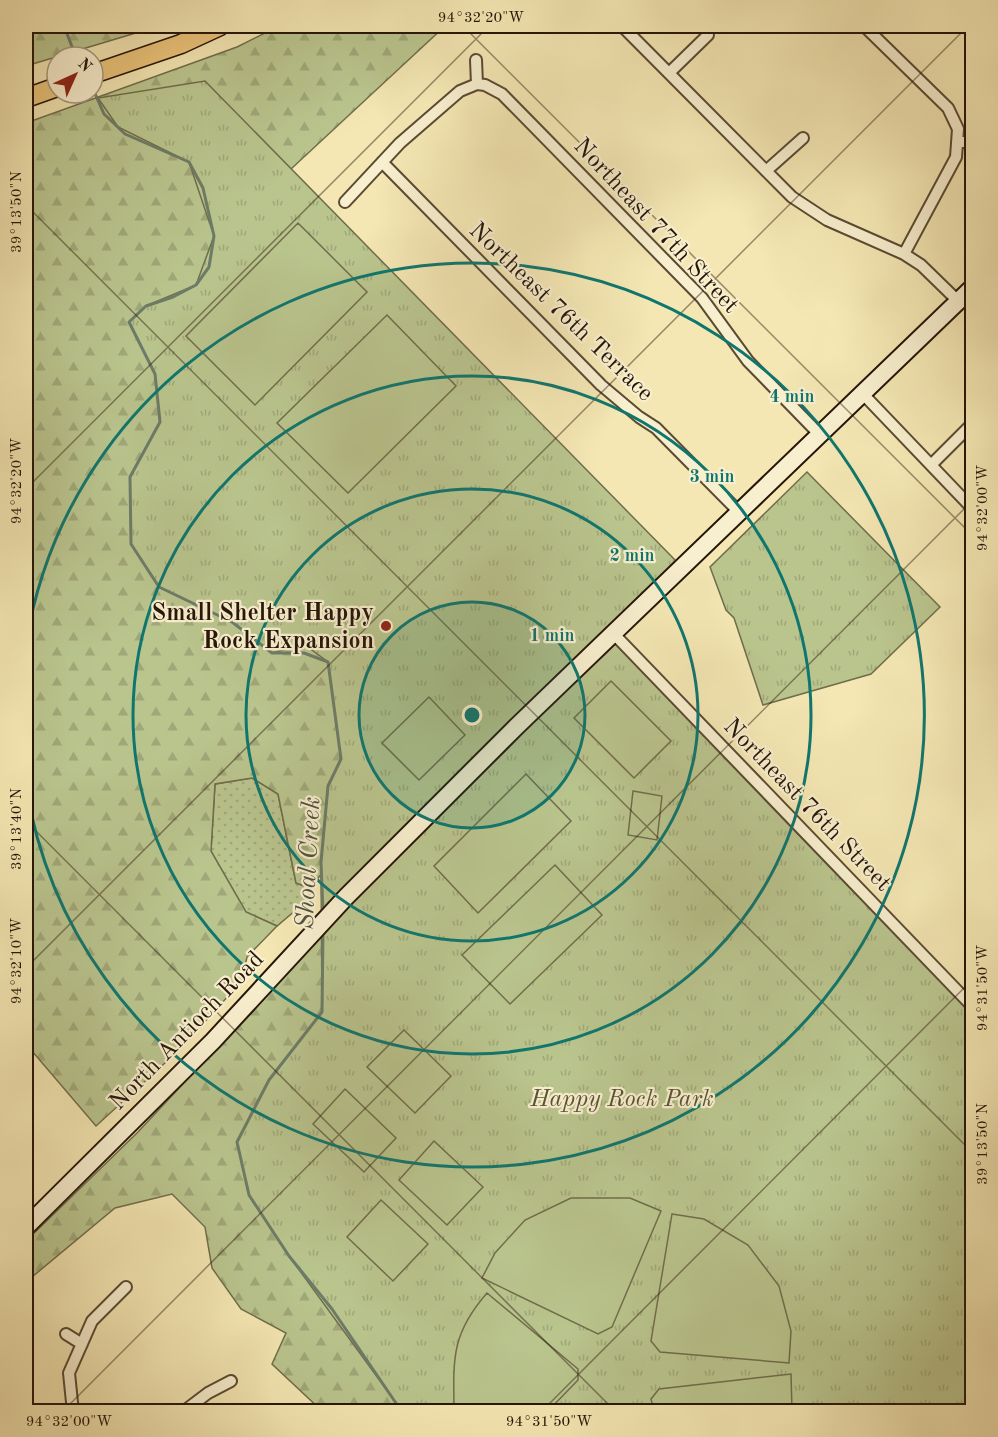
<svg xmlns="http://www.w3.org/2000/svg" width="998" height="1437" viewBox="0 0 998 1437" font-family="'Old Standard TT',serif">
<defs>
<pattern id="grass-dots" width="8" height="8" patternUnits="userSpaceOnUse" patternTransform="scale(1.5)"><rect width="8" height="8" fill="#bac58e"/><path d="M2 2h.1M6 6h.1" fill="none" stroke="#a0a879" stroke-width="1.8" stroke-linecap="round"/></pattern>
<pattern id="forest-firs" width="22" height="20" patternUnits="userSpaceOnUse" patternTransform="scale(1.5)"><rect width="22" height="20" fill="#bac58e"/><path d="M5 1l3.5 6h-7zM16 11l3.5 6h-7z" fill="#a0a879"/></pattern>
<pattern id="park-tufts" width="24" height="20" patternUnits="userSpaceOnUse" patternTransform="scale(1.5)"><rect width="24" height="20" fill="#bac58e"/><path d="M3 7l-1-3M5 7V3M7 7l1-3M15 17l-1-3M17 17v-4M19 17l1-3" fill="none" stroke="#a0a879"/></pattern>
</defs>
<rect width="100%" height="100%" fill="#f4e7b3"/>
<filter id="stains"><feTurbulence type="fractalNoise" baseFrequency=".00333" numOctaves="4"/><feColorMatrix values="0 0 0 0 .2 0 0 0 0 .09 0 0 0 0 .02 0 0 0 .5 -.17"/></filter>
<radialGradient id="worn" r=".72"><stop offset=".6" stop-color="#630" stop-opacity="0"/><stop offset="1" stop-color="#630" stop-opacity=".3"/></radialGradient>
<!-- grass -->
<path fill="url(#grass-dots)" stroke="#706d4c" stroke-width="1.5" d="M 252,778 L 278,794 L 296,883 L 310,888 L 310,898 L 277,926 L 246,912 L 211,851 L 215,784 Z"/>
<!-- forest -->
<path fill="url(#forest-firs)" stroke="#706d4c" stroke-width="1.5" d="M 26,26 L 159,26 L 26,66 Z
M 279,26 L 445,26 L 291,169 L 253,198 L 354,595 L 344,846 L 310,888 L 296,883 L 278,794 L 252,778 L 215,784 L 211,851 L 246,912 L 277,926 L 247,957 L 241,982 L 178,1051 L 96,1126 L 26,1044 L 26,123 L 237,47 Z
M 366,888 L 435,1411 L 322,1411 L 272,1364 L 286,1333 L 241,1309 L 212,1268 L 205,1227 L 172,1194 L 115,1208 L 26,1282 L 26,1241 L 138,1132 Z"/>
<!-- park -->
<path fill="url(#park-tufts)" stroke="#706d4c" stroke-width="1.5" d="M 205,81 L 677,562 L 603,631 L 972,1009 L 972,1411 L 402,1411 L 289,1256 L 249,1195 L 237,1142 L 269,1080 L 322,1012 L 321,862 L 328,786 L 341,759 L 328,662 L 305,645 L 272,653 L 232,622 L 159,587 L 131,544 L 130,477 L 160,422 L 155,374 L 129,322 L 146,306 L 196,285 L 214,236 L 189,162 L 118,127 L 98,98 Z
M 807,472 L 940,607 L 871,674 L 763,705 L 734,618 L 726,610 L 710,567 Z"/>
<!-- garden -->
<path fill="#bac58e" stroke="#706d4c" stroke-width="1.5" d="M 298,223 L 367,292 L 255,405 L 186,336 Z
M 387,315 L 456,386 L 348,493 L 277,423 Z
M 611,681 L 671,741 L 634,778 L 574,718 Z
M 429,697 L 465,735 L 419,780 L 382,743 Z
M 526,774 L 571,821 L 478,913 L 434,866 Z
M 633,791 L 662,796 L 657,840 L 628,835 Z
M 555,865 L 602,915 L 510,1004 L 462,955 Z
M 404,1030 L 451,1076 L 415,1113 L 367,1067 Z
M 345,1089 L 396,1138 L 364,1172 L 313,1124 Z
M 434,1141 L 483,1187 L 447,1225 L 399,1180 Z
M 571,1198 L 630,1198 L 661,1211 L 612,1327 L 598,1334 L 482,1278 L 495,1253 L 525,1220 Z
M 381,1200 L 428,1244 L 393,1281 L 347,1237 Z
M 672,1214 L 704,1219 L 748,1245 L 779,1286 L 791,1331 L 789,1363 L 660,1352 L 651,1341 Z
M 487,1293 L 578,1369 L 578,1380 L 548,1411 L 458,1411 L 454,1405 C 453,1356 453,1332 487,1293 Z
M 791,1374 L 792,1411 L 654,1411 L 651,1399 L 659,1389 Z"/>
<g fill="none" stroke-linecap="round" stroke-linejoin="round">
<!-- stream -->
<path stroke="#6d7c68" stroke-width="3" d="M 64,26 L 76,57
M 93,89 L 104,114 L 125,134 L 189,162 L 203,188 L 214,236 L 209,267 L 196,285 L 173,297 L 146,306 L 129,322 L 155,374 L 160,422 L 130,477 L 131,544 L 159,587 L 232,622 L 272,653 L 304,653 L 328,662 L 341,759 L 328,786 L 321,862 L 323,913
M 323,931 L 322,1012 L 269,1080 L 237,1142 L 249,1195 L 289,1256 L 332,1309 L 402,1412"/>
<defs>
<path id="street" d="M 622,26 L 792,197 L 827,220 L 904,254 L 921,265 L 958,301
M 864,26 L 948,108 L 958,129 L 956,157 L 904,254
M 476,60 L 477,84
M 669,73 L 708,35
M 959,142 L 972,142
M 382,162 L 601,385 L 639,417 L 656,428 L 740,513
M 766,171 L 803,138
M 345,202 L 400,143 L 460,91 L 477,84 L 485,85 L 502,94 L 702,298 L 748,361 L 820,435
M 863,394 L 972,508
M 931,465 L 972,424
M 613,633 L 972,1006
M 66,1334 L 82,1344
M 73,1412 L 69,1373 L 92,1321 L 126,1287
M 183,1412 L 208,1393 L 231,1381"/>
<path id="secondary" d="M 26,1227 L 213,1041 L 346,897 L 516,727 L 972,288"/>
<path id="primary" d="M 93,74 L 181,44 L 220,26
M 26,98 L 57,87"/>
</defs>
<!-- street casing -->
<use href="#street" stroke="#5a4a34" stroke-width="14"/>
<!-- secondary casing -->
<use href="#secondary" stroke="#261509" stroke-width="20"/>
<!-- primary casing -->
<use href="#primary" stroke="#261509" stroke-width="21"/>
<!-- street -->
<use href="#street" stroke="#f8efce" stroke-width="10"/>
<!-- secondary -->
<use href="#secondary" stroke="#f8efce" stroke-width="16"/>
<!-- primary -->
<use href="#primary" stroke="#eac47a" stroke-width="18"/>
</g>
<!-- ticks -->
<path fill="none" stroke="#261509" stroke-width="1.5" stroke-opacity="0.45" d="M 463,26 L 972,535M 26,205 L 972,1152M 26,489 L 489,26M 26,821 L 616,1412M 26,968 L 968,26M 62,1412 L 972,501M 541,1412 L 972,980"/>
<!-- distance rings -->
<circle cx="472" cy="715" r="113" fill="#0f766e" fill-opacity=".12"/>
<g fill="none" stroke="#0f766e" stroke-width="3">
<circle cx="472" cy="715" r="113"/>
<circle cx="472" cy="715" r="226"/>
<circle cx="472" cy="715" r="339"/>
<path d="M26 644A452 452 0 1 1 26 786"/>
</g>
<!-- markers -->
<circle fill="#8f2418" stroke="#f8efce" stroke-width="2" cx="386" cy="626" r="6"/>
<g text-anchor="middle" stroke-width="4.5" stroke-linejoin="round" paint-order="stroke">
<!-- street labels -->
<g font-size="24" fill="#261509" stroke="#f8efce">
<text transform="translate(657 225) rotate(47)" y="8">Northeast 77th Street</text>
<text transform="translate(562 311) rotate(44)" y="8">Northeast 76th Terrace</text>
<text transform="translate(808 804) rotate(46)" y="8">Northeast 76th Street</text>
<text transform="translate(186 1030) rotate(-46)" y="8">North Antioch Road</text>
</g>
<!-- poi labels -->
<g font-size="24" font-weight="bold" fill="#261509" stroke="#f8efce" text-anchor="end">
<text x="374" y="620">Small Shelter Happy<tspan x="374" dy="28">Rock Expansion</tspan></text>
</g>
<!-- park labels -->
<g font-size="24" font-style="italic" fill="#5a5338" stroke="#f8efce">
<text x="622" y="1106">Happy Rock Park</text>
</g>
<!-- water labels -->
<g font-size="26" font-style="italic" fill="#505141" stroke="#f8efce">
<text transform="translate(307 863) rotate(-87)" y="9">Shoal Creek</text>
</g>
</g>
<circle cx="472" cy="715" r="9" fill="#0f766e" stroke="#f8efce" stroke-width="3"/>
<g font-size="18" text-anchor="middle" font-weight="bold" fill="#0f766e" stroke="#f8efce" stroke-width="4.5" stroke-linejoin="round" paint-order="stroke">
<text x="792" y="402">4 min</text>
<text x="712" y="482">3 min</text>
<text x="632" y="561">2 min</text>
<text x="552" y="641">1 min</text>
</g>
<!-- margin -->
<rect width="998" height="1437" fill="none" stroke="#f4e7b3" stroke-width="66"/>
<!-- north arrow -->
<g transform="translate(75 75) rotate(45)"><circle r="28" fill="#f8efce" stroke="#a4987f" stroke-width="1.5"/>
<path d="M0-4.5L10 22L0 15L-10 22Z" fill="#8f2418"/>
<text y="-9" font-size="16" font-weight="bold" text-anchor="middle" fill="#261509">N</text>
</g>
<rect x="33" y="33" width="932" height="1371" fill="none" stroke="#261509" stroke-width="2"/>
<g font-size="15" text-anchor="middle" fill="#261509">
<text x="481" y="22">94°32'20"W</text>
<text transform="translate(16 212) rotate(-90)" y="5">39°13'50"N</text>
<text transform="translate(16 481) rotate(-90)" y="5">94°32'20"W</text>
<text transform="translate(982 508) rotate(-90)" y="5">94°32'00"W</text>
<text transform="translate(16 829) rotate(-90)" y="5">39°13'40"N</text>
<text transform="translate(16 961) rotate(-90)" y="5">94°32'10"W</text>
<text transform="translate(982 988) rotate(-90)" y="5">94°31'50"W</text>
<text transform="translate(982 1144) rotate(-90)" y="5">39°13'50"N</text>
<text x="69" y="1426">94°32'00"W</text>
<text x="549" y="1426">94°31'50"W</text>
</g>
<rect width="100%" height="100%" filter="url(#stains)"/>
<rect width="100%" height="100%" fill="url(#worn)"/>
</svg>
